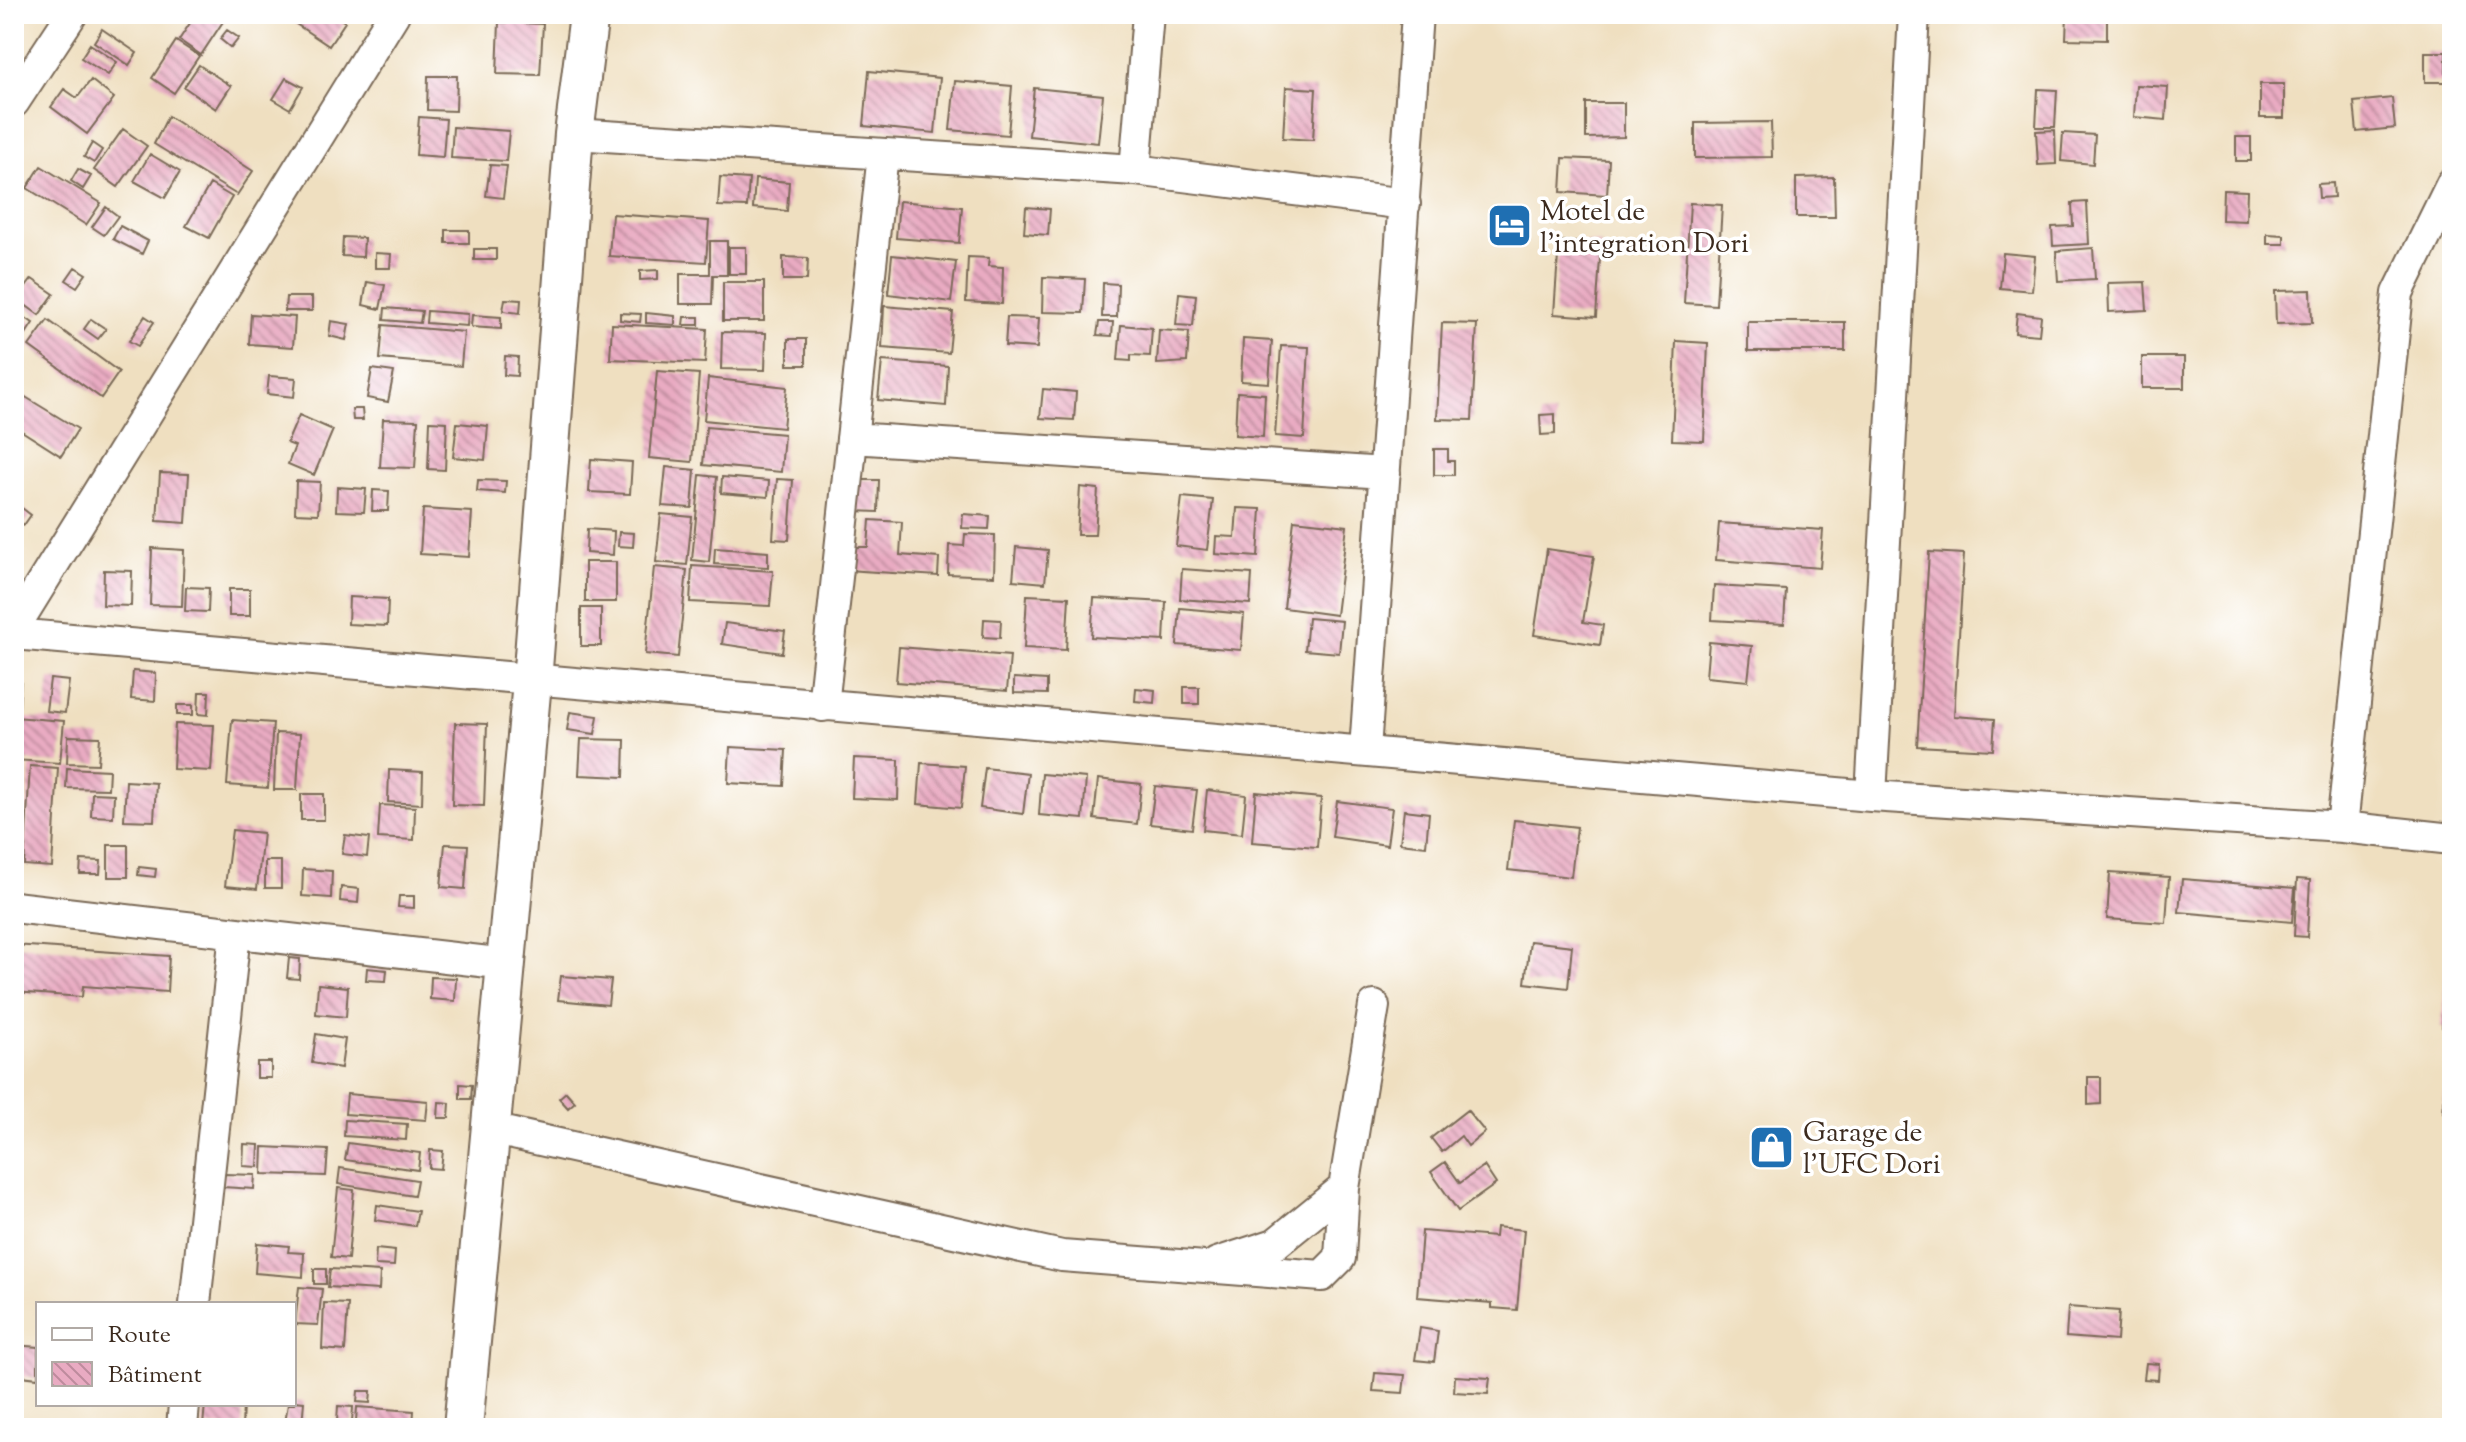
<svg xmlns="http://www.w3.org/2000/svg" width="2466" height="1442" viewBox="0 0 2466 1442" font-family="'Sorts Mill Goudy',serif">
<defs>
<pattern id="building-back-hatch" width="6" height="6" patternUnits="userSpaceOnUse" patternTransform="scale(2)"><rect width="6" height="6" fill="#e9abc2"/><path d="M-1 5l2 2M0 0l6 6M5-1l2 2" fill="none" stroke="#be8b9d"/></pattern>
</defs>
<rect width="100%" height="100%" fill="#fff"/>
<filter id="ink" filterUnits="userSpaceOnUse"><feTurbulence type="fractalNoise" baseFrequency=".0125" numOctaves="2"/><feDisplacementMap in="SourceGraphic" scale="16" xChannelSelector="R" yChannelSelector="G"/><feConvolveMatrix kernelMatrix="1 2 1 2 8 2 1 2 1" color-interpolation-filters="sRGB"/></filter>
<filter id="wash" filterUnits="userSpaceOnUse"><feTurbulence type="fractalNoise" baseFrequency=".006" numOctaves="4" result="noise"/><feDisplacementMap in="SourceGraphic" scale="32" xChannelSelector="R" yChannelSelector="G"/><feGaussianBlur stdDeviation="1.8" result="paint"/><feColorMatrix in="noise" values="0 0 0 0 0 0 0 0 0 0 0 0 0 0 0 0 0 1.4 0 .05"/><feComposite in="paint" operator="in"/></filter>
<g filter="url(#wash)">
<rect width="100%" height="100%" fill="#efdfc0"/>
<g id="blocks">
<!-- building -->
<path fill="url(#building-back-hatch)" d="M 196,14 L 228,14 L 201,55 L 179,40 Z
M 294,14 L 332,14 L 345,22 L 329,46 L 290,20 Z
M 2067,14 L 2107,14 L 2107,40 L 2066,39 Z
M 499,22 L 543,24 L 540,75 L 497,74 Z
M 102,29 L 137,53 L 129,65 L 94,42 Z
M 227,30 L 239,38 L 231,48 L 220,39 Z
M 176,41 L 199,56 L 174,93 L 152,78 Z
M 90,44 L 117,62 L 108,75 L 81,58 Z
M 2425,52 L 2446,52 L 2446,82 L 2425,82 Z
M 199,65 L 231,86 L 216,109 L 184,87 Z
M 869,71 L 940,78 L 935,133 L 864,126 Z
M 428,76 L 457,76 L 456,111 L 427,110 Z
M 286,78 L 303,87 L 290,109 L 273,99 Z
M 91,80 L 114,98 L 87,134 L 51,107 L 64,89 L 77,98 Z
M 955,81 L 1012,86 L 1008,135 L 950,130 Z
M 2260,84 L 2284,84 L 2284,118 L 2260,118 Z
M 2136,85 L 2168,87 L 2166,120 L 2134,117 Z
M 1286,87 L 1316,89 L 1313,140 L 1283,138 Z
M 1034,88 L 1103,95 L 1098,143 L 1029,136 Z
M 2038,89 L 2057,90 L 2055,127 L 2036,127 Z
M 2392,98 L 2395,128 L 2357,132 L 2354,102 Z
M 1586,103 L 1624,103 L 1624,137 L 1586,138 Z
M 168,116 L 253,171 L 237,195 L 154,144 Z
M 419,117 L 446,119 L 443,157 L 416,155 Z
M 1771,122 L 1772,157 L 1695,158 L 1695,123 Z
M 453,127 L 509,131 L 506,161 L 451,158 Z
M 123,129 L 147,146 L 118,187 L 94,170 Z
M 2055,130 L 2056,164 L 2038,165 L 2036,131 Z
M 2063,133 L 2095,135 L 2093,164 L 2061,161 Z
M 2236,137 L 2251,137 L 2251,161 L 2236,161 Z
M 92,143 L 102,150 L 94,163 L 84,157 Z
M 150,154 L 180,172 L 165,198 L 134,181 Z
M 1563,158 L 1609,160 L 1607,195 L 1561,192 Z
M 490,165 L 507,166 L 503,198 L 486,196 Z
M 41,166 L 101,203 L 86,225 L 27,188 Z
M 78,169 L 91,176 L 83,189 L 71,181 Z
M 720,177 L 749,179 L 747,207 L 718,206 Z
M 1834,177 L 1835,217 L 1796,217 L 1796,178 Z
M 755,179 L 789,182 L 787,211 L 753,208 Z
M 2333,183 L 2334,197 L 2319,198 L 2318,184 Z
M 210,184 L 232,197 L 209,238 L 186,226 Z
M 2223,190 L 2247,191 L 2246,221 L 2222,220 Z
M 899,201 L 962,207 L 959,243 L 896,238 Z
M 2087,202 L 2089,244 L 2053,246 L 2052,227 L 2073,226 L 2072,203 Z
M 1690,203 L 1722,205 L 1716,305 L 1684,303 Z
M 106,207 L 118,216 L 104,235 L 92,227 Z
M 1026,207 L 1050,209 L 1048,235 L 1024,233 Z
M 612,214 L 709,221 L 706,262 L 609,256 Z
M 120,226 L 148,241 L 142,254 L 113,239 Z
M 446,230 L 469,230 L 469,243 L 446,243 Z
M 2267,234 L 2284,235 L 2284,244 L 2267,244 Z
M 343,237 L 364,238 L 363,257 L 342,256 Z
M 710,241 L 727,241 L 727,275 L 713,275 L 712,304 L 680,304 L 680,274 L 710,274 Z
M 1559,241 L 1601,244 L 1596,317 L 1554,314 Z
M 729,247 L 746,247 L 746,274 L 729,274 Z
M 2093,248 L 2095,279 L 2058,281 L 2056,251 Z
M 474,249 L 496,249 L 496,260 L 474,260 Z
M 375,253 L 391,254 L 390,268 L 375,268 Z
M 2003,253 L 2035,256 L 2032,291 L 2000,288 Z
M 892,255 L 956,262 L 951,302 L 888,294 Z
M 783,257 L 808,258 L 807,280 L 783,280 Z
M 968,257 L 989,258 L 988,266 L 1003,267 L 1002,304 L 966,302 Z
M 75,267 L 86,274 L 77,287 L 66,280 Z
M 658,270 L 658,279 L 640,280 L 640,271 Z
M 1043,277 L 1085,279 L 1083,313 L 1042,312 Z
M 32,279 L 54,294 L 39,315 L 17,299 Z
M 367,282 L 385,285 L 380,309 L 363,305 Z
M 723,282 L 764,282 L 764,321 L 723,321 Z
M 2145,282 L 2147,310 L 2109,312 L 2108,283 Z
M 1103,283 L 1118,284 L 1117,317 L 1102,317 Z
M 2311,290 L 2312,323 L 2276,324 L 2275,291 Z
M 1179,293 L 1196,295 L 1193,326 L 1176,325 Z
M 286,297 L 312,297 L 312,311 L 285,311 Z
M 505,299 L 521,300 L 520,313 L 503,311 Z
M 884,306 L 953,312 L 949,353 L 882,348 Z
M 385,308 L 422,311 L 420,323 L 384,320 Z
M 14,310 L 33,323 L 14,352 Z
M 427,311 L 468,314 L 467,326 L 426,323 Z
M 620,313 L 641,314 L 640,322 L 620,320 Z
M 646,313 L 675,316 L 675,325 L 646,323 Z
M 2017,313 L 2041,316 L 2039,335 L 2015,333 Z
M 251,314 L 295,317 L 293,347 L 249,344 Z
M 472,315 L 501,317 L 501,329 L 471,327 Z
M 145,316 L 154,322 L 138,346 L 129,341 Z
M 684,317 L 699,317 L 699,325 L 683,325 Z
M 1007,317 L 1039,318 L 1037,348 L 1005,346 Z
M 91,319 L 106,329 L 98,339 L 84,329 Z
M 48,320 L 119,372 L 101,398 L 29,346 Z
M 331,321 L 349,324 L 346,340 L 329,336 Z
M 1099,322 L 1113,322 L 1112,336 L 1097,335 Z
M 1748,322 L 1845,322 L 1845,351 L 1748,351 Z
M 1442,323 L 1477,324 L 1472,420 L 1437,419 Z
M 612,324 L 707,329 L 705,363 L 610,359 Z
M 383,325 L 464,332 L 461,366 L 380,359 Z
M 1121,325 L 1152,328 L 1150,356 L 1131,355 L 1131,361 L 1118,360 Z
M 1159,330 L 1189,332 L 1187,362 L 1157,364 Z
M 722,332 L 766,333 L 765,370 L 721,369 Z
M 788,339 L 806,339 L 806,365 L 788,365 Z
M 1243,339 L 1272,341 L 1269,383 L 1241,381 Z
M 1676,341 L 1708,343 L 1704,441 L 1672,440 Z
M 1281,346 L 1309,347 L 1304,438 L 1275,436 Z
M 505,356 L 518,357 L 517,376 L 504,375 Z
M 2142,357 L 2184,357 L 2184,388 L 2142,388 Z
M 882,361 L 948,366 L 946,406 L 878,400 Z
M 372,369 L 394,372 L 388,402 L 367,398 Z
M 657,371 L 699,374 L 692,462 L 649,458 Z
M 269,376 L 296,378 L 294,397 L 267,394 Z
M 708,378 L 787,387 L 783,428 L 704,420 Z
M 1043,389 L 1076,392 L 1074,420 L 1040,418 Z
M 14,390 L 78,429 L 61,456 L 14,426 Z
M 1237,392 L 1265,394 L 1263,437 L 1235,435 Z
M 352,409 L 362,409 L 363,420 L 353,420 Z
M 1555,414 L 1555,434 L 1541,435 L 1540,415 Z
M 299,415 L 333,430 L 314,475 L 288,464 L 295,446 L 287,443 Z
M 383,419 L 418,420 L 415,468 L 380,467 Z
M 430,421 L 447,422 L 445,470 L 428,469 Z
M 457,423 L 488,426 L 485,460 L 453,457 Z
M 706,427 L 784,434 L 781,472 L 703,465 Z
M 1434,449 L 1448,449 L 1448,461 L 1454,461 L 1454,475 L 1434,475 Z
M 591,459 L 632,462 L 630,494 L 589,492 Z
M 666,467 L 695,470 L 692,508 L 662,506 Z
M 160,473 L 189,474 L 186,523 L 157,521 Z
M 700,475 L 717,477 L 709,562 L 692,560 Z
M 722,477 L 769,481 L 768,497 L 721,493 Z
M 777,479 L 793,480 L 789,540 L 773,539 Z
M 478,480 L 506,481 L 505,493 L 477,491 Z
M 855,480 L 879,480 L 878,512 L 854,511 Z
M 296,481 L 320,482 L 318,514 L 295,513 Z
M 337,487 L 366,489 L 364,512 L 336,511 Z
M 1080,487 L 1098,489 L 1095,535 L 1077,535 Z
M 373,490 L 389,491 L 388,511 L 372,511 Z
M 1182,497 L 1213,500 L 1207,550 L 1176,546 Z
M 22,508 L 31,515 L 24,525 L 15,518 Z
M 1237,508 L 1261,509 L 1258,557 L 1215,554 L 1216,536 L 1235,537 Z
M 423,509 L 472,512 L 469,557 L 420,554 Z
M 661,514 L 692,517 L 687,565 L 656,562 Z
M 963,514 L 990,516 L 989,529 L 962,528 Z
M 870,520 L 902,522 L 900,555 L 939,558 L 938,576 L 847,570 L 849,547 L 868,547 Z
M 1294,520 L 1347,526 L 1336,615 L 1284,608 Z
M 1719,523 L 1823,530 L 1820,568 L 1716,560 Z
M 587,529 L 614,531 L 613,555 L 586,553 Z
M 619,532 L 634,533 L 633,547 L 618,546 Z
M 965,534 L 995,535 L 994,576 L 948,574 L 949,545 L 964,546 Z
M 1016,547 L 1048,550 L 1045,583 L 1013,580 Z
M 152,548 L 184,550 L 182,606 L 150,605 Z
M 715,548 L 768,552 L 768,567 L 714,564 Z
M 1547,549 L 1594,556 L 1583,622 L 1603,625 L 1600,645 L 1534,635 Z
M 1929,552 L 1964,554 L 1954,716 L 1995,719 L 1993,750 L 1917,746 Z
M 585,562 L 616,562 L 616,602 L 585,602 Z
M 692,566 L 773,571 L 770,606 L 690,602 Z
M 654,567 L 687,570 L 678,657 L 645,654 Z
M 1182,569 L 1252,574 L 1250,604 L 1180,599 Z
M 104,570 L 132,571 L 131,606 L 103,605 Z
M 1714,586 L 1786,590 L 1784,624 L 1712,620 Z
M 186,587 L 209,588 L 208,612 L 185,611 Z
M 229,589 L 250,589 L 250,616 L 229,616 Z
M 1027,595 L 1069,597 L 1066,650 L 1024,648 Z
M 349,597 L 388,599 L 387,626 L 348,624 Z
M 1094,598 L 1166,602 L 1164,641 L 1091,637 Z
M 581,608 L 601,608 L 601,646 L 581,646 Z
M 1180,608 L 1244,614 L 1241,650 L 1177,645 Z
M 1308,618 L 1342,621 L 1339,653 L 1305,650 Z
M 984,619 L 1001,620 L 1000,638 L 983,637 Z
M 725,623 L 785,631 L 782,653 L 722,644 Z
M 1709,642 L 1752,646 L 1748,681 L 1706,677 Z
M 899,647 L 1010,656 L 1007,691 L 896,682 Z
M 133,671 L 156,673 L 155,701 L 131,699 Z
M 14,677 L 21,678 L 19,709 L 14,709 Z
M 1014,678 L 1047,680 L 1047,694 L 1014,693 Z
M 50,679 L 69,681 L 65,713 L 46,711 Z
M 1184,687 L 1199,687 L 1199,704 L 1184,704 Z
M 1136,688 L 1155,690 L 1154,703 L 1135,701 Z
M 199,692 L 209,692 L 208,715 L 198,714 Z
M 177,705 L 193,705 L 193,715 L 177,715 Z
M 570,712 L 598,716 L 595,734 L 567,730 Z
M 14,717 L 64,721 L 60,763 L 14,760 Z
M 232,720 L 273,723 L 268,788 L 227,785 Z
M 455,723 L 487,724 L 484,806 L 452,805 Z
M 175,724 L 214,725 L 211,771 L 173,769 Z
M 276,733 L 300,734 L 297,790 L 274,790 Z
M 68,736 L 100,737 L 98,764 L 67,763 Z
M 581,739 L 625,740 L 624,777 L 579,775 Z
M 730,747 L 786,750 L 784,786 L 728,783 Z
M 854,758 L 899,760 L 898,800 L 852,798 Z
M 921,763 L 965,766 L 961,808 L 918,804 Z
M 30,766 L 58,768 L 52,867 L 24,865 Z
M 67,768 L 109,770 L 108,789 L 66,788 Z
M 985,768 L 1028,773 L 1023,814 L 980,808 Z
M 389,770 L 423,772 L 422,804 L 388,802 Z
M 1042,774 L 1086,778 L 1083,819 L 1039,815 Z
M 1098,779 L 1141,784 L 1137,824 L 1094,819 Z
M 126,781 L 156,783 L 154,821 L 124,820 Z
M 1155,786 L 1197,790 L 1192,829 L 1150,824 Z
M 1207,790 L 1246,795 L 1242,834 L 1203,830 Z
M 1256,792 L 1321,798 L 1317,847 L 1252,842 Z
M 92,793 L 114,794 L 113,817 L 91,816 Z
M 301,794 L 324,794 L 324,820 L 301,820 Z
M 1337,801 L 1392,808 L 1387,845 L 1332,837 Z
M 380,805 L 415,807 L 414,840 L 378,838 Z
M 1404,810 L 1429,813 L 1426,846 L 1400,843 Z
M 1514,820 L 1577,827 L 1571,877 L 1508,870 Z
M 232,830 L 263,833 L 257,889 L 225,886 Z
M 345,835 L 369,838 L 367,857 L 342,854 Z
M 445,844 L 468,845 L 465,889 L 441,887 Z
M 108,845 L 128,845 L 128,877 L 108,877 Z
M 81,860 L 101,861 L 100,874 L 80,874 Z
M 265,861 L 281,861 L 281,888 L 265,888 Z
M 139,867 L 156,869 L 155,877 L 138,875 Z
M 303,869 L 332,871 L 331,898 L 302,896 Z
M 2110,873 L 2169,877 L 2166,923 L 2107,919 Z
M 2182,879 L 2295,888 L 2292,922 L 2179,912 Z
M 2297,879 L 2310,880 L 2307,937 L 2294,936 Z
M 341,887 L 359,889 L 358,903 L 340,901 Z
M 399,896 L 414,896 L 414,908 L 398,907 Z
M 2448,937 L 2452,938 L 2452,1028 L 2442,1027 Z
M 1530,941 L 1572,946 L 1568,988 L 1525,983 Z
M 14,945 L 169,956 L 167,992 L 83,986 L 82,997 L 14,992 Z
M 289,958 L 300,959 L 299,979 L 287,978 Z
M 367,968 L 387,970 L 386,981 L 366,980 Z
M 561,976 L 611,980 L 608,1005 L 558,1000 Z
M 431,977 L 456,978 L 455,1001 L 430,999 Z
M 318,984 L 348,987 L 346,1017 L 316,1014 Z
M 316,1034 L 345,1039 L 341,1068 L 312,1063 Z
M 2450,1043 L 2452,1043 L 2452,1113 L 2443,1112 Z
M 257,1062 L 271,1062 L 271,1078 L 257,1078 Z
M 2088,1077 L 2101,1077 L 2101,1104 L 2088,1105 Z
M 460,1084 L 472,1085 L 471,1099 L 460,1099 Z
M 566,1092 L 575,1102 L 568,1108 L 559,1098 Z
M 347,1094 L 428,1101 L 426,1120 L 345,1114 Z
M 439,1102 L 450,1103 L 449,1118 L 438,1118 Z
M 1467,1110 L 1485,1132 L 1468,1146 L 1461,1136 L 1442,1152 L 1431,1138 Z
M 345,1120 L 407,1124 L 406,1140 L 344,1136 Z
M 348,1143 L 420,1153 L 418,1170 L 345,1160 Z
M 244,1144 L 259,1145 L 258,1167 L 243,1166 Z
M 263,1147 L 328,1150 L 326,1176 L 262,1174 Z
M 430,1150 L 443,1151 L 441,1169 L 429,1168 Z
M 1445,1162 L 1460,1183 L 1484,1166 L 1496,1184 L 1458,1211 L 1431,1172 Z
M 340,1168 L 417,1180 L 414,1196 L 338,1184 Z
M 224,1174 L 255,1175 L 254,1189 L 223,1187 Z
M 338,1188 L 354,1190 L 348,1259 L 331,1257 Z
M 377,1205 L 418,1211 L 415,1226 L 375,1220 Z
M 1496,1227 L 1524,1230 L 1517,1310 L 1492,1308 L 1492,1303 L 1417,1297 L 1422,1231 L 1495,1237 Z
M 257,1243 L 289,1246 L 288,1252 L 304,1253 L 303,1277 L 255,1273 Z
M 376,1249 L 395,1251 L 394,1266 L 375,1265 Z
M 314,1269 L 326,1269 L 326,1284 L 314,1284 Z
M 330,1269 L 380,1272 L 379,1290 L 328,1287 Z
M 299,1287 L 322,1289 L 318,1325 L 295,1324 Z
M 324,1303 L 348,1304 L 345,1351 L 322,1349 Z
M 2068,1307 L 2119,1311 L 2117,1341 L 2066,1337 Z
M 1420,1328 L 1438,1331 L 1434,1362 L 1415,1360 Z
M 14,1345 L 38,1347 L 38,1378 L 14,1375 Z
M 2146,1363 L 2159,1364 L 2158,1380 L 2144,1379 Z
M 1375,1373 L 1405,1375 L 1403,1393 L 1373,1391 Z
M 1455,1376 L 1490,1378 L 1488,1394 L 1454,1392 Z
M 358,1391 L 371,1391 L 370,1403 L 357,1402 Z
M 294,1401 L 304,1402 L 302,1424 L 285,1422 L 288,1404 L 294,1404 Z
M 205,1404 L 243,1404 L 242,1428 L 203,1426 Z
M 338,1406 L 353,1407 L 352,1422 L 337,1421 Z
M 357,1407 L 414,1411 L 413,1425 L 356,1421 Z"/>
</g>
</g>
<g filter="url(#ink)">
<use href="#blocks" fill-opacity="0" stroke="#7a6957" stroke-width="2"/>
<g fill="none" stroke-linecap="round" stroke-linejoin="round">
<defs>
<path id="minor" d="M 14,102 L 72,14
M 574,134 L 1135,170 L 1148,14
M 1135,170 L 1405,204
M 852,438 L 1385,473
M 14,628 L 394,14
M 14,634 L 1871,796 L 2342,827 L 2452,839
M 823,706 L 883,154
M 1365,750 L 1417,14
M 1871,796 L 1914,14
M 2342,827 L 2398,293 L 2452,183
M 14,907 L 506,964
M 491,1129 L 1062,1256 L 1322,1276 L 1340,1258 L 1344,1188
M 1217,1263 L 1275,1244 L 1344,1188 L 1374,1006
M 195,1304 L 235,933
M 182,1428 L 184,1404"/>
<path id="major" d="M 463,1428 L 532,682 L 574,134 L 589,14"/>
</defs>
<!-- minor casing -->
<use href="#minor" stroke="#7a6957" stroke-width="34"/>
<!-- major casing -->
<use href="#major" stroke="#7a6957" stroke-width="42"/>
<!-- minor -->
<use href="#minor" stroke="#fff" stroke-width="30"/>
<!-- major -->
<use href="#major" stroke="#fff" stroke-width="38"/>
</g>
</g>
<!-- icons -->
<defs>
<symbol id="hotel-square" viewBox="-11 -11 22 22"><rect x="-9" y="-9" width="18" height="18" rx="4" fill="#1f6fb2" stroke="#fff"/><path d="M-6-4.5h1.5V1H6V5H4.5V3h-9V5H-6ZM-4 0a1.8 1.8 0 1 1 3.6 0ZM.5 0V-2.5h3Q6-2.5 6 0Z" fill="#fff"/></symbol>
<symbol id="shop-square" viewBox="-11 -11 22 22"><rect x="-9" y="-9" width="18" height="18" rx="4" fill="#1f6fb2" stroke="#fff"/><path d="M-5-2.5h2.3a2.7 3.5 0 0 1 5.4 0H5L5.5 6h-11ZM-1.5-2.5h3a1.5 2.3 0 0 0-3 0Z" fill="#fff"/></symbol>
</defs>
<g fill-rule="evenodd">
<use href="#hotel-square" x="1484" y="200" width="51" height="51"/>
<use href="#shop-square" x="1746" y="1122" width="51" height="51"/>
</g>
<g text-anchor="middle" stroke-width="7" stroke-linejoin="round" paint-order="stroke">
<!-- poi labels -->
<g font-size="28" fill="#3b2a1e" stroke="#fff" text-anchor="start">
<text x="1540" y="220">Motel de<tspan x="1540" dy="32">l'integration Dori</tspan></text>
<text x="1803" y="1141">Garage de<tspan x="1803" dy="32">l'UFC Dori</tspan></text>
</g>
</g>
<!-- margin -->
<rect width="2466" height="1442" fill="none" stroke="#fff" stroke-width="48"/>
<!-- legend -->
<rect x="36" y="1302" width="260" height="104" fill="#ffffff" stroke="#b1aaa5" stroke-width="2"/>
<rect x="52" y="1328" width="40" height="12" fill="#ffffff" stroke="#b1aaa5" stroke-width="2"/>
<text x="108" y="1342" font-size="24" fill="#3b2a1e">Route</text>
<rect x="52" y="1362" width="40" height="24" fill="url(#building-back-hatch)" stroke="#b1aaa5" stroke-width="2"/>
<text x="108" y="1382" font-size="24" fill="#3b2a1e">Bâtiment</text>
</svg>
